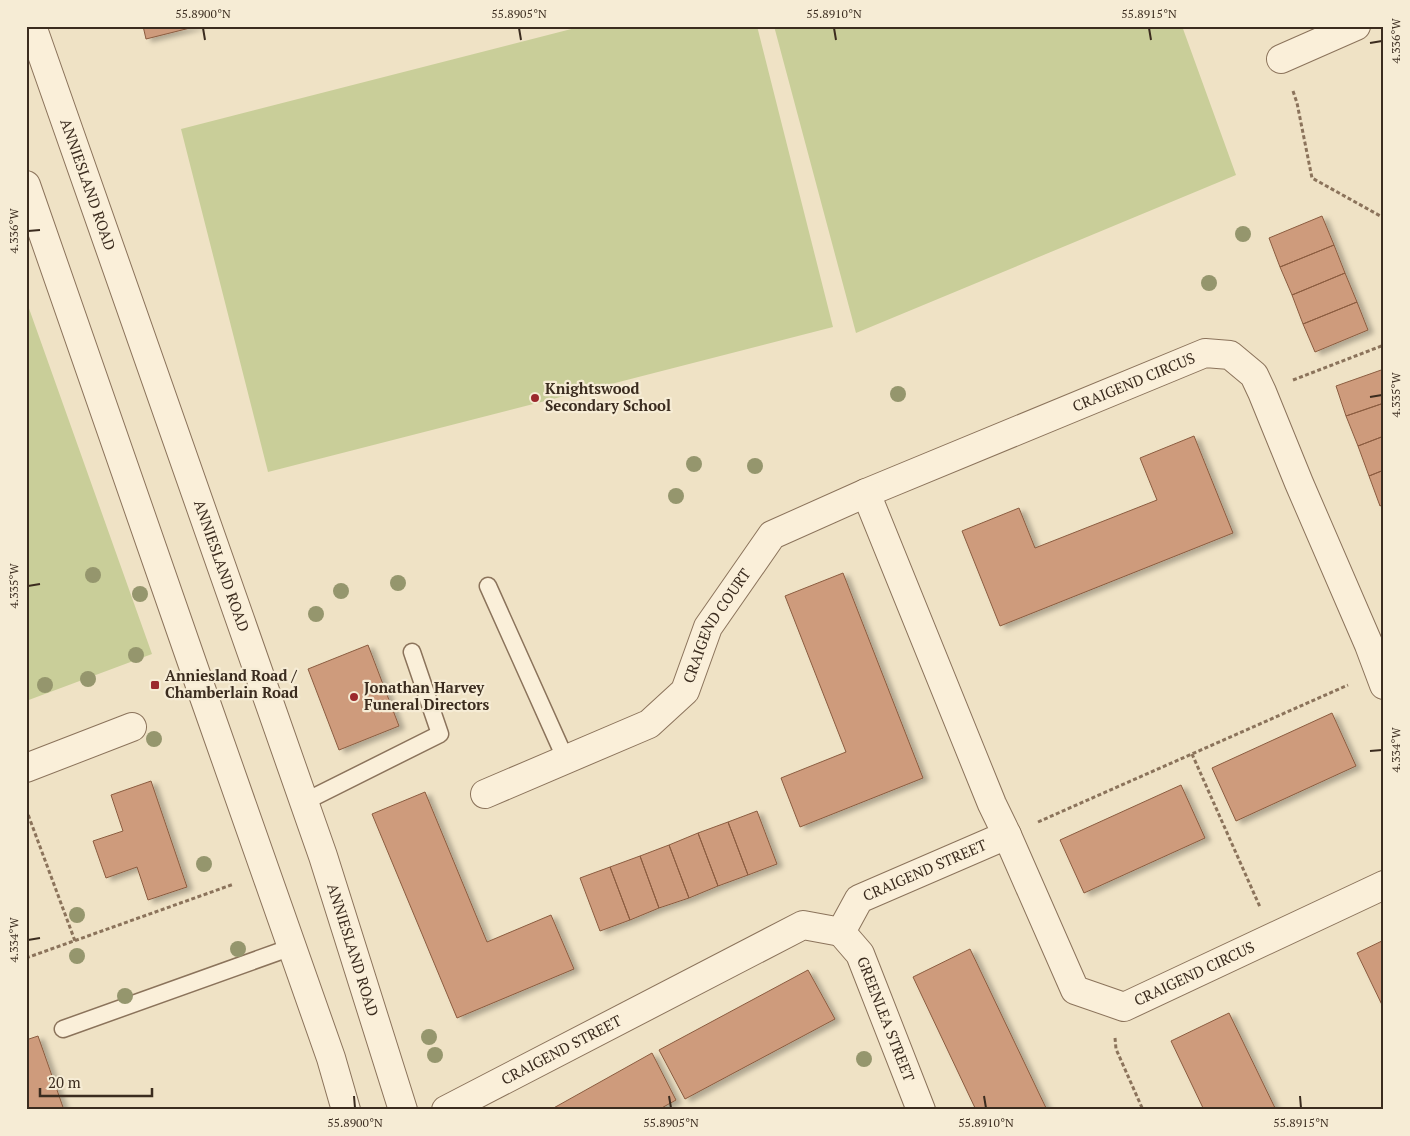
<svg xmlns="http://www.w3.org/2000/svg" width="1410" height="1136" viewBox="0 0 1410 1136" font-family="'PT Serif',serif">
<defs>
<filter id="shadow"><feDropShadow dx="5.5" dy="3" stdDeviation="2.5" flood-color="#0004"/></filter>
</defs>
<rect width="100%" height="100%" fill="#efe2c5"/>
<!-- green -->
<path fill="#c9ce99" d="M 583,26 L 757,26 L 833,327 L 268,472 L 181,129 Z
M 774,26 L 1182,26 L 1236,175 L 856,333 Z
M 26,300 L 152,654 L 26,701 Z"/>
<!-- building -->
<path fill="#ce9b7b" stroke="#8b5c40" filter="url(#shadow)" d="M 143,26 L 198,26 L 146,39 Z
M 1322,216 L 1334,245 L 1280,267 L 1269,238 Z
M 1334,245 L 1345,273 L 1292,295 L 1280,267 Z
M 1345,273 L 1357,302 L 1303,324 L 1292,295 Z
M 1357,302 L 1368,330 L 1315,352 L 1303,324 Z
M 1384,369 L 1384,403 L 1346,416 L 1336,386 Z
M 1384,403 L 1384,436 L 1358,446 L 1346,416 Z
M 1194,436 L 1233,533 L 1000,626 L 962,531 L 1019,508 L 1035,548 L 1157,500 L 1140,458 Z
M 1384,436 L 1384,470 L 1369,476 L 1358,446 Z
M 1384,470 L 1384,504 L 1380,506 L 1369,476 Z
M 843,573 L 923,778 L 800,827 L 781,778 L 846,752 L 785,596 Z
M 368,645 L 399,726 L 339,750 L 308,669 Z
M 1332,713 L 1356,766 L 1236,821 L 1212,768 Z
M 151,781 L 187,887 L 148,900 L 137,867 L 106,878 L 93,841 L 123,831 L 111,795 Z
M 1181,785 L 1205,838 L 1084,893 L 1060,840 Z
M 425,792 L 487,942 L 551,915 L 574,969 L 457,1018 L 372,814 Z
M 757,811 L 777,864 L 748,875 L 728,822 Z
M 728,822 L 748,875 L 718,886 L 698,833 Z
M 698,833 L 718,886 L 689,898 L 669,845 Z
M 669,845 L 689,898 L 659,908 L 640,856 Z
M 640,856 L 659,908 L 630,920 L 610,867 Z
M 610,867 L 630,920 L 600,931 L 580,878 Z
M 1384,940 L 1384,1009 L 1357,953 Z
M 970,949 L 1047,1110 L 976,1110 L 913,977 Z
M 808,970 L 835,1019 L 685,1099 L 659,1050 Z
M 1229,1013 L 1276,1110 L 1204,1110 L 1171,1041 Z
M 38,1036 L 64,1110 L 26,1110 L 26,1040 Z
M 652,1053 L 676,1100 L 658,1110 L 550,1110 Z"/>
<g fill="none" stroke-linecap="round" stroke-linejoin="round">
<defs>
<path id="service" d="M 488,586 L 566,760
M 304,802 L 440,734 L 412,652
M 63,1029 L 292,947"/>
<g id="minor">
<path d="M 1281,59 L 1356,26"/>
<path d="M 26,768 L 132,727"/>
<path id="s1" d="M 485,794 L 649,724 L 685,691 L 708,627 L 772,535 L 866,493 L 1205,353 L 1230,355 L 1254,375 L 1262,392 L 1299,483 L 1369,645 L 1384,685"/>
<path id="s2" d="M 1007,835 L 1075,990 L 1124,1007 L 1384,885"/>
<path id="s3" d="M 841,932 L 860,954 L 921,1110"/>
<path id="s4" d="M 446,1110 L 803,925 L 841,932 L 859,899 L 1007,835 L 992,804 L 866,493"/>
</g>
<g id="tertiary">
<path id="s5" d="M 32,26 L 323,856 L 403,1110"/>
<path d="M 26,185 L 204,697 L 331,1058 L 346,1110"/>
</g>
</defs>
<!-- service casing -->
<use href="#service" stroke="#8b735b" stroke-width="19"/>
<!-- minor casing -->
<use href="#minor" stroke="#8b735b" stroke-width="30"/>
<!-- tertiary casing -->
<use href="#tertiary" stroke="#8b735b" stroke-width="30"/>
<!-- path -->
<path stroke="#8b735b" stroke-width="3" stroke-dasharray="4 2.5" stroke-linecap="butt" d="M 1293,91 L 1297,103 L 1312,178 L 1384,218
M 1293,380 L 1384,345
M 1192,754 L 1260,907
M 26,809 L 75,941
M 1038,822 L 1348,685
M 26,958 L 234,884
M 1115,1038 L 1116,1049 L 1143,1110"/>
<!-- service -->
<use href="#service" stroke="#faefd9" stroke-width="16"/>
<!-- minor -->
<use href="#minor" stroke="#faefd9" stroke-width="28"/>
<!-- tertiary -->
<use href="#tertiary" stroke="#faefd9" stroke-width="28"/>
</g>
<!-- trees -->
<g fill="#95966d">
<circle cx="1243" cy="234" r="8"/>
<circle cx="1209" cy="283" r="8"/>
<circle cx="898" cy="394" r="8"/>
<circle cx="694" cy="464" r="8"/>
<circle cx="755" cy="466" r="8"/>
<circle cx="676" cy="496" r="8"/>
<circle cx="93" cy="575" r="8"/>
<circle cx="398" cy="583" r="8"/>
<circle cx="341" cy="591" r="8"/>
<circle cx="140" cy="594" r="8"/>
<circle cx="316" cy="614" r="8"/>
<circle cx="136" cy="655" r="8"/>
<circle cx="88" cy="679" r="8"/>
<circle cx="45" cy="685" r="8"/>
<circle cx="154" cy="739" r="8"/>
<circle cx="204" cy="864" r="8"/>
<circle cx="77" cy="915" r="8"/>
<circle cx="238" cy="949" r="8"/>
<circle cx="77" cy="956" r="8"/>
<circle cx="125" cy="996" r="8"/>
<circle cx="429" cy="1037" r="8"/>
<circle cx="435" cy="1055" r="8"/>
<circle cx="864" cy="1059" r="8"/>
</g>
<!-- ticks -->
<path fill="none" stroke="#3b2c1f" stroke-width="2" d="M 203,28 L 205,40M 519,28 L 521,40M 834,28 L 836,40M 1149,28 L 1151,40M 1370,43 L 1382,41M 28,231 L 40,230M 1370,397 L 1382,395M 28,586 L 40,584M 1370,751 L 1382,750M 28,940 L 40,938M 354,1096 L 355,1108M 669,1096 L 671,1108M 984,1096 L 986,1108M 1300,1096 L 1301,1108"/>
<!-- markers -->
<g fill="#9b292d" stroke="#f6ecd5" stroke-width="2">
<circle cx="535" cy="398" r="5"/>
<rect x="150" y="680" width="10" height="10" rx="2.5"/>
<circle cx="354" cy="697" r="5"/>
</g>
<g text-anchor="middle" stroke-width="4.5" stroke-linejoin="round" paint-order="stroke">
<!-- street labels -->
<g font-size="15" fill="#3b2c1f" stroke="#f6ecd5">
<text dy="5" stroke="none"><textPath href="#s5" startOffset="168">ANNIESLAND ROAD</textPath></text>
<text dy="5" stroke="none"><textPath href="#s1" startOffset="800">CRAIGEND CIRCUS</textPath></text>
<text dy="5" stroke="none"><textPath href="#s5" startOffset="572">ANNIESLAND ROAD</textPath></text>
<text dy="5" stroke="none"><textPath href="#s1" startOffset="300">CRAIGEND COURT</textPath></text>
<text dy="5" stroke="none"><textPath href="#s4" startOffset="550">CRAIGEND STREET</textPath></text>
<text dy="5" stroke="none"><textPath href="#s5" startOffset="978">ANNIESLAND ROAD</textPath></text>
<text dy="5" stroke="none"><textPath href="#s2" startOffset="299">CRAIGEND CIRCUS</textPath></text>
<text dy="5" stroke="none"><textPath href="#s3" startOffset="99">GREENLEA STREET</textPath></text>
<text dy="5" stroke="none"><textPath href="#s4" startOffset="130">CRAIGEND STREET</textPath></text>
</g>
<!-- poi labels -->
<g font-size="15" font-weight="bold" fill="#3b2c1f" stroke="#f6ecd5" text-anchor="start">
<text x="545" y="394">Knightswood<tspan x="545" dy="17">Secondary School</tspan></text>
<text x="165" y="681">Anniesland Road /<tspan x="165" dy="17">Chamberlain Road</tspan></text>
<text x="364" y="693">Jonathan Harvey<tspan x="364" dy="17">Funeral Directors</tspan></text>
</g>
</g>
<!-- border -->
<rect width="1410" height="1136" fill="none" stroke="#f6ecd5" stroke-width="55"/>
<!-- scale -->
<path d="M40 1088v8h112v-8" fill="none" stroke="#3b2c1f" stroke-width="2.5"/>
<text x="48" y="1088" font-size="15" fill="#3b2c1f" stroke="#f6ecd5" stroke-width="4" paint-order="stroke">20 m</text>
<rect x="28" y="28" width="1354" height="1080" fill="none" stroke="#3b2c1f" stroke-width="2"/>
<g font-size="12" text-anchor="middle" fill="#3b2c1f">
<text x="203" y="18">55.8900°N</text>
<text x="519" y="18">55.8905°N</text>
<text x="834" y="18">55.8910°N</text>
<text x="1149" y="18">55.8915°N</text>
<text transform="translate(1396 41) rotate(-90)" y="4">4.336°W</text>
<text transform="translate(14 231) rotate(-90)" y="4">4.336°W</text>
<text transform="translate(1396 395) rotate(-90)" y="4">4.335°W</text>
<text transform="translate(14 586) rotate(-90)" y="4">4.335°W</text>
<text transform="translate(1396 750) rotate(-90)" y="4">4.334°W</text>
<text transform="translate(14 940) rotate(-90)" y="4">4.334°W</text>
<text x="355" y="1127">55.8900°N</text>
<text x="671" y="1127">55.8905°N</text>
<text x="986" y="1127">55.8910°N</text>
<text x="1301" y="1127">55.8915°N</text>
</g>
</svg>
